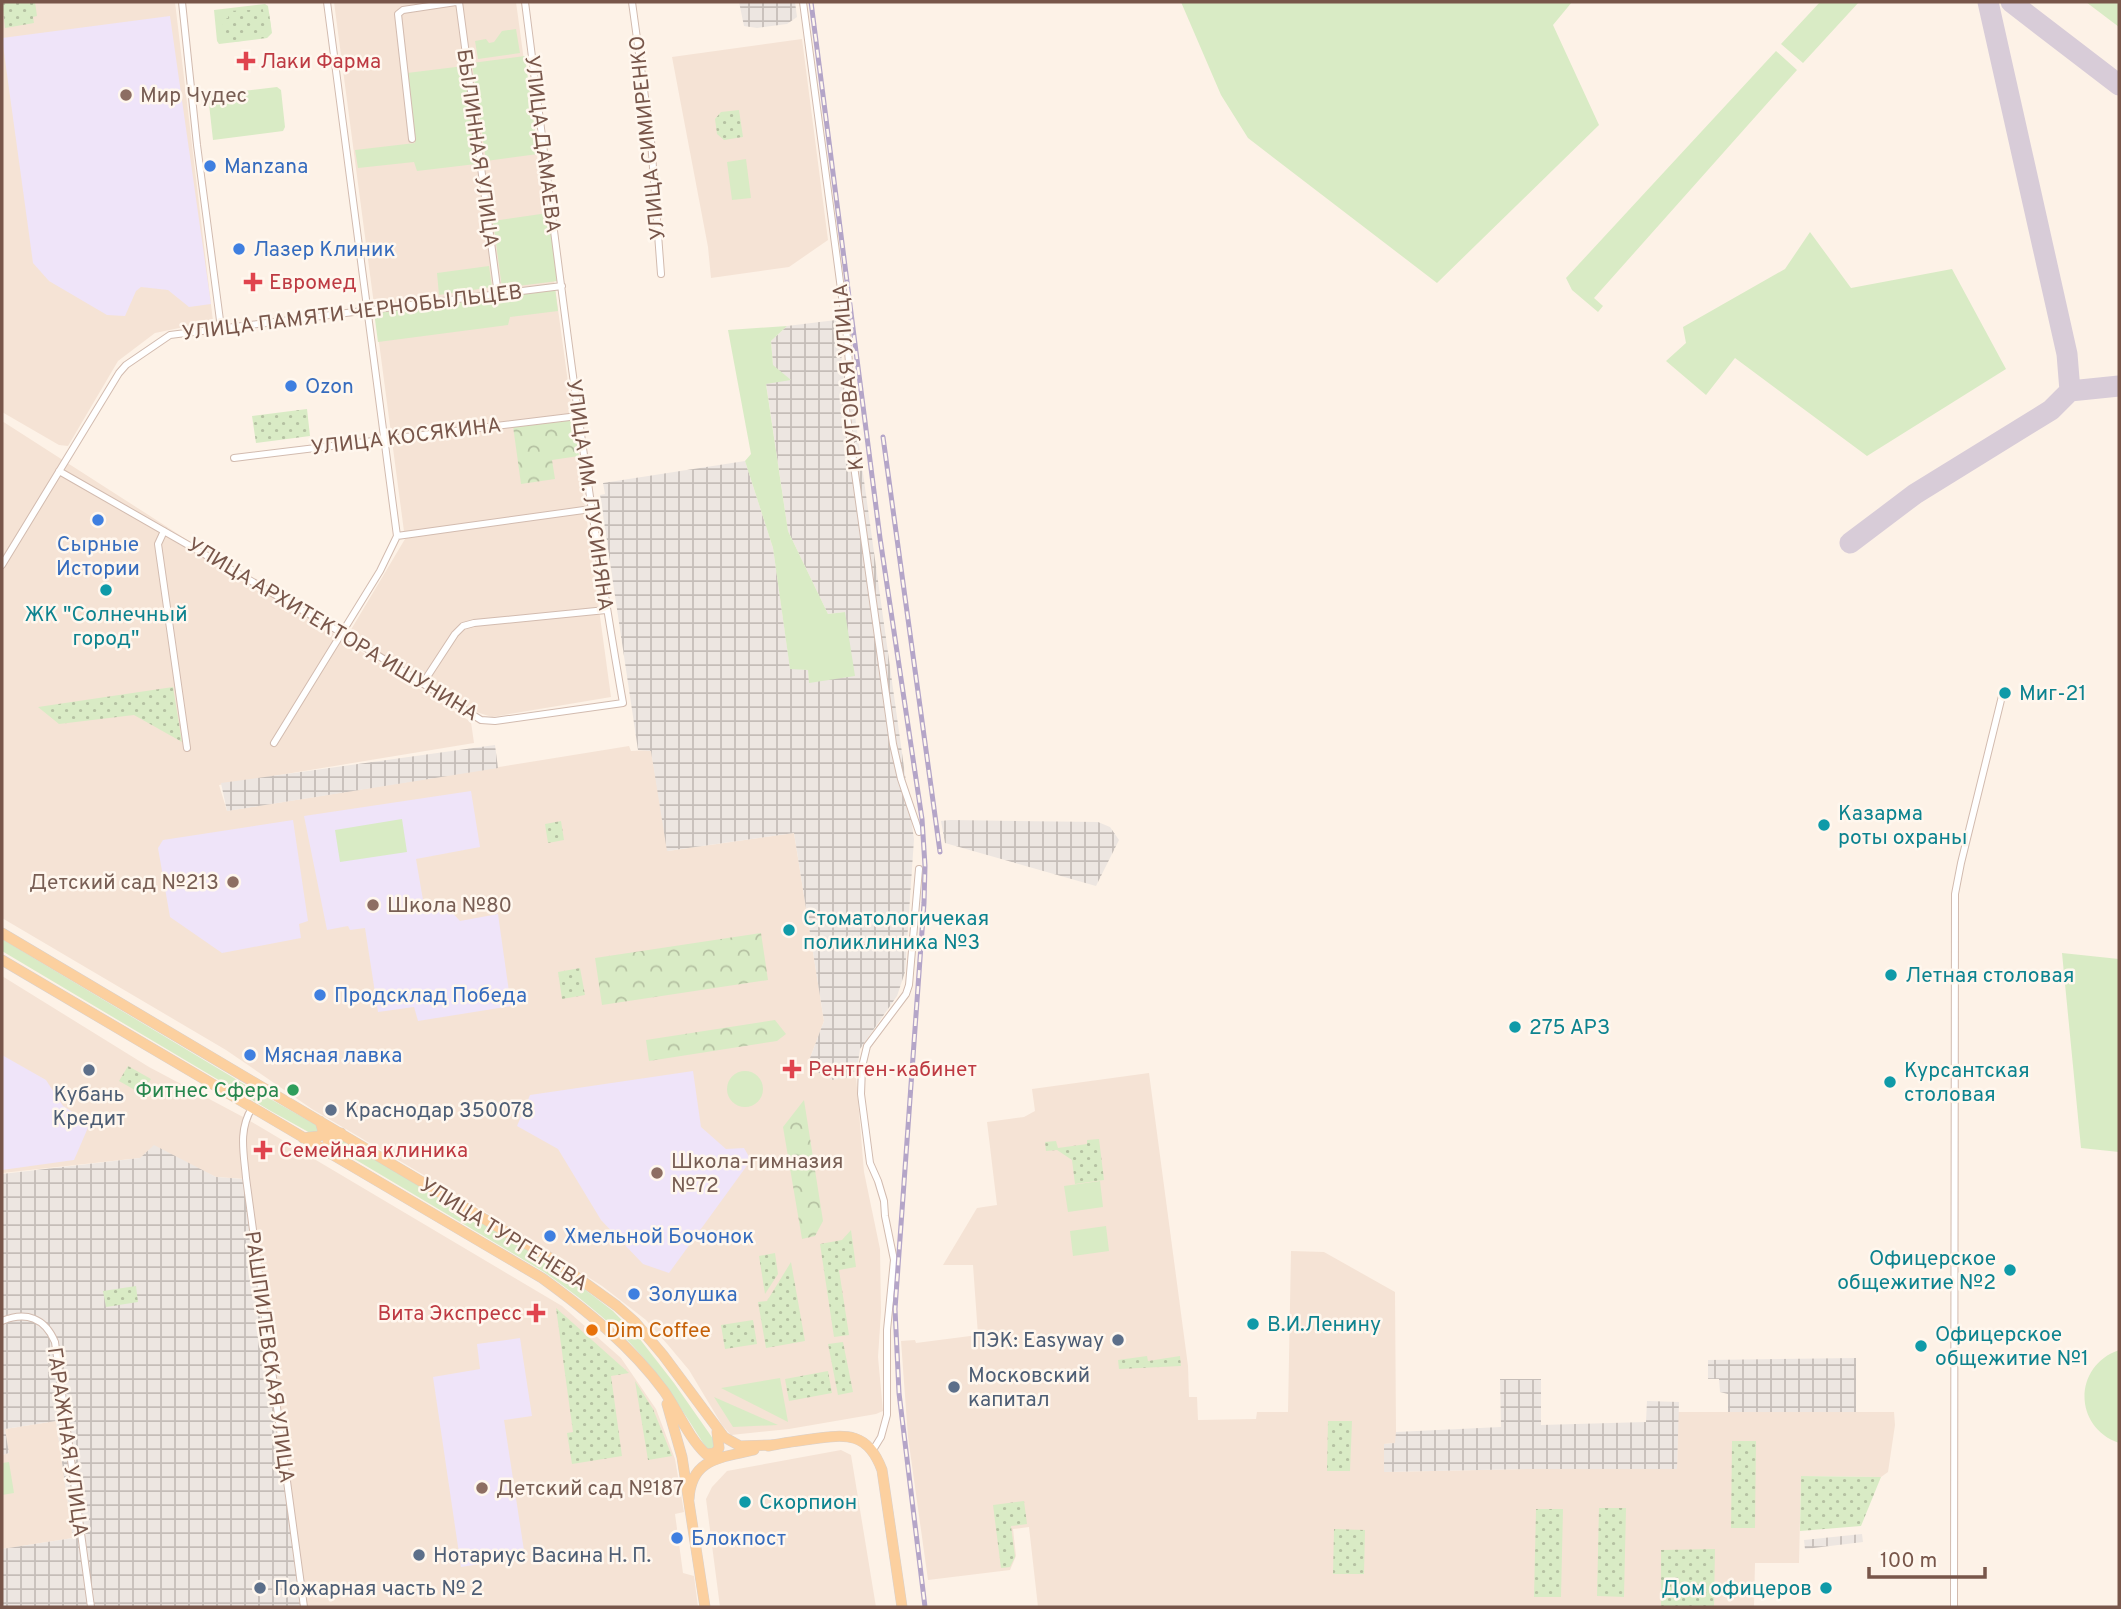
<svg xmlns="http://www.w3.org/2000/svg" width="2121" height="1609" viewBox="0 0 2121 1609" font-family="Overpass,sans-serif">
<defs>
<pattern id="industrial-grid" width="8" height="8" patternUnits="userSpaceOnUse" patternTransform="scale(1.75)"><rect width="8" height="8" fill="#ede6e1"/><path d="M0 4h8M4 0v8" fill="none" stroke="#c5bdb8"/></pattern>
<pattern id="forest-crowns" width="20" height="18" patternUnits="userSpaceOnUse" patternTransform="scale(1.75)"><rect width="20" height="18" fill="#d9ebc5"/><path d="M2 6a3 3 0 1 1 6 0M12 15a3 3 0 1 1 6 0" fill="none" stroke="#b5c1a2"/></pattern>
<pattern id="park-dots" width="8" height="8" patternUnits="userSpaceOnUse" patternTransform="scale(1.75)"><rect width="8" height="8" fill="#d9ebc5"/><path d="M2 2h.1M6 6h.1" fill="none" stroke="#b5c1a2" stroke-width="1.8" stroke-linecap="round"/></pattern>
</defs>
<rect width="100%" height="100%" fill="#fdf2e7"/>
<!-- residential -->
<path fill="#f5e3d5" d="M 2,2 L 175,2 L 213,321 L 155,333 L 118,361 L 68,446 L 59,445 L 2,412 Z
M 334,2 L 516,2 L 611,697 L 492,717 L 473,711 L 349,633 L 405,539 Z
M 802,39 L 828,240 L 789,267 L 711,278 L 708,247 L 672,57 Z
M 2,421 L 471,722 L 474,743 L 219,785 L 227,811 L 629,746 L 631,751 L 651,750 L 668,851 L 794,833 L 824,1021 L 807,1066 L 832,1080 L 856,1076 L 864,1172 L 880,1249 L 881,1312 L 878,1357 L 883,1411 L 876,1414 L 789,1429 L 731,1435 L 722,1425 L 689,1370 L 668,1345 L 646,1320 L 602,1286 L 476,1206 L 312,1109 L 226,1050 L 2,918 Z
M 2,976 L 149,1067 L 245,1118 L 562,1306 L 621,1358 L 656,1409 L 675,1459 L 684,1512 L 675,1514 L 683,1573 L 694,1576 L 698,1607 L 304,1607 L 246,1179 L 216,1177 L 190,1165 L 140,1158 L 2,1173 Z
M 1149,1073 L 1188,1366 L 1189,1397 L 1197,1397 L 1198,1420 L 1256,1419 L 1257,1412 L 1288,1412 L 1291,1251 L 1324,1252 L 1395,1292 L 1396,1432 L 1396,1443 L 1384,1444 L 1385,1472 L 1530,1469 L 1677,1469 L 1678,1412 L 1894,1412 L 1895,1425 L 1888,1472 L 1881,1477 L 1801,1476 L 1799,1563 L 1755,1563 L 1754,1607 L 1038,1607 L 1029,1527 L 1013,1529 L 1016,1556 L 1010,1570 L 928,1580 L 908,1437 L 901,1341 L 915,1340 L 916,1343 L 978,1335 L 973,1265 L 943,1265 L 977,1208 L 997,1205 L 987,1122 L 1024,1117 L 1035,1111 L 1032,1089 Z
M 56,1421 L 73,1538 L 2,1549 L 2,1455 L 9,1453 L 5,1429 Z
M 841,1450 L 851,1455 L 876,1607 L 720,1607 L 706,1499 L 712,1487 L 727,1471 Z"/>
<!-- industrial -->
<path fill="url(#industrial-grid)" d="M 739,2 L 795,2 L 797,17 L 787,24 L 757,28 L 744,26 Z
M 836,320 L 843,368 L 849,373 L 914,839 L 905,972 L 897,996 L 860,1049 L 856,1076 L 832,1080 L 807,1066 L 824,1021 L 794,833 L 667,851 L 651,751 L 638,750 L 600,495 L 605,494 L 603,483 L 745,461 L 773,548 L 790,668 L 808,670 L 809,682 L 845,612 L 828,614 L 788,531 L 766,383 L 773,365 L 771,341 L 787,326 Z
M 495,745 L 498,768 L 227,811 L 221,783 Z
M 950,820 L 1098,822 L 1110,827 L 1119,840 L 1096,886 L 945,843 L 941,821 Z
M 154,1145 L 216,1177 L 243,1179 L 301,1607 L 2,1607 L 2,1549 L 73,1538 L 56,1421 L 5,1429 L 9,1453 L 2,1455 L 2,1174 L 140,1158 Z
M 1856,1358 L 1856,1412 L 1728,1412 L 1728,1394 L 1720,1392 L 1719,1379 L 1708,1379 L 1708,1360 Z
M 1500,1379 L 1541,1379 L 1541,1425 L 1646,1422 L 1647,1401 L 1679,1402 L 1677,1469 L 1530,1469 L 1384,1472 L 1384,1444 L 1395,1443 L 1396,1432 L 1501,1427 Z
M 1862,1534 L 1863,1542 L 1805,1549 L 1804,1540 Z"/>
<!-- education -->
<path fill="#efe4f9" d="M 170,16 L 211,304 L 189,307 L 168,290 L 141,287 L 136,291 L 125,316 L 107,315 L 49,281 L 33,263 L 2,38 Z
M 471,791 L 480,847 L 416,859 L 424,906 L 444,904 L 460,921 L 498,914 L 511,1006 L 418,1021 L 414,1007 L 378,1012 L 365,928 L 350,930 L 348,926 L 327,930 L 304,816 Z
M 293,820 L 308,921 L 299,924 L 301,938 L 222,953 L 170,917 L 158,848 L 163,840 Z
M 2,1055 L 46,1080 L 63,1106 L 90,1123 L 74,1160 L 2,1170 Z
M 693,1071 L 701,1127 L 726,1149 L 744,1148 L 751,1160 L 669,1273 L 643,1264 L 601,1220 L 558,1149 L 517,1126 L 530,1095 Z
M 520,1338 L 532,1416 L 504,1420 L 525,1557 L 461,1567 L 433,1377 L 480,1369 L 477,1344 Z"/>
<!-- grass -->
<path fill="#d9ebc5" d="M 1181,2 L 1572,2 L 1553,25 L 1599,125 L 1437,283 L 1248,138 L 1221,95 Z
M 1820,2 L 1859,2 L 1803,63 L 1781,44 Z
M 2086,2 L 2119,2 L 2119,27 Z
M 265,4 L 268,6 L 272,33 L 267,38 L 219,44 L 217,41 L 214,10 Z
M 516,29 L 520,53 L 478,59 L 475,41 L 486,39 L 489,43 L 494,42 L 502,31 Z
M 1776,51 L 1797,70 L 1594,298 L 1603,306 L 1598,312 L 1572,290 L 1566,278 Z
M 525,56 L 538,154 L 486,161 L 472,63 Z
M 464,66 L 476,164 L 417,171 L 414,162 L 358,168 L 355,150 L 415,143 L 407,73 Z
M 277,87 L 281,90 L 285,127 L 283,131 L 213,140 L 208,95 Z
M 746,159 L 751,198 L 732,200 L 727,162 Z
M 548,213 L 558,281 L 502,288 L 493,221 Z
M 1810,232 L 1851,288 L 1952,269 L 2006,369 L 1867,456 L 1735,358 L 1706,395 L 1666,361 L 1686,343 L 1683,327 L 1785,269 Z
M 489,266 L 492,287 L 439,295 L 437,273 Z
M 555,288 L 558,311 L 510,317 L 508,325 L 378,342 L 374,312 Z
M 787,326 L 771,341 L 773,365 L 791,380 L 766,384 L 788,531 L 828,614 L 845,612 L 855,676 L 809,683 L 808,670 L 790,669 L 773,548 L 745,461 L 751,454 L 728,330 Z
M 402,819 L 407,852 L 340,862 L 335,830 Z
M 2,939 L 249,1087 L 318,1126 L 320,1132 L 312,1134 L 269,1110 L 2,951 Z
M 2062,953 L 2119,959 L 2119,1152 L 2081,1148 Z
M727 1089a18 18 0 1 1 36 0a18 18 0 1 1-36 0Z
M 337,1136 L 550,1263 L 613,1311 L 639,1338 L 674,1383 L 716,1443 L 716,1449 L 707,1449 C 684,1413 661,1375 631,1344 C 605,1317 575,1294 544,1272 L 331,1145 L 332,1138 Z
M 1100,1181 L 1103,1207 L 1068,1212 L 1064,1186 Z
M 1106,1226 L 1109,1251 L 1073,1256 L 1070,1231 Z
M 2119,1350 L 2119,1443 C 2073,1427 2073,1366 2119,1350 Z
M 780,1378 L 788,1422 L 721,1388 Z
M 714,1397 L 778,1425 L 733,1427 Z
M 9,1462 L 14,1493 L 2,1495 L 2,1463 Z"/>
<!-- forest -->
<path fill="url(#forest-crowns)" d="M 573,418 L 579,456 L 552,460 L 555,479 L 521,484 L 513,426 Z
M 761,933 L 768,980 L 602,1005 L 595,958 Z
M 775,1020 L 786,1034 L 777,1041 L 649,1061 L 646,1040 Z
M 804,1100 L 823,1221 L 815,1236 L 802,1239 L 783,1127 Z"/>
<!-- park -->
<path fill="url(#park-dots)" d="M 2,2 L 35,2 L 37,16 L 33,17 L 34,23 L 5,28 Z
M 262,7 L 264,14 L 269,13 L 271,27 L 265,28 L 266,38 L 254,39 L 253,36 L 242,37 L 242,41 L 232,42 L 230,33 L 224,34 L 222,19 L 228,18 L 228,11 L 250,10 Z
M 739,110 L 743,137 L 724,140 L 717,134 L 715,119 L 721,112 Z
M 307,409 L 310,436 L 256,443 L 252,416 Z
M 173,687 L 182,742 L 134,715 L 59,724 L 38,707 Z
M 561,821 L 564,840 L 548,843 L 545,824 Z
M 580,968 L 585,995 L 562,999 L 558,972 Z
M 128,1066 L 151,1079 L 142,1094 L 119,1081 Z
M 1099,1139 L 1104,1180 L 1075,1184 L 1072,1160 L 1057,1150 L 1046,1151 L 1045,1142 L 1056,1141 L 1058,1148 L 1087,1144 L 1087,1140 Z
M 851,1230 L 856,1267 L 839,1270 L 849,1335 L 834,1337 L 820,1244 L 842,1240 Z
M 775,1253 L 778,1274 L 765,1294 L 759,1256 Z
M 791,1262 L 805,1341 L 766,1348 L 758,1302 L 767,1301 Z
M 136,1286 L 138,1302 L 106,1307 L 103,1291 Z
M 556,1308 L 629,1373 L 611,1376 L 622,1456 L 572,1464 L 567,1433 L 573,1432 Z
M 753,1320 L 757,1344 L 725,1349 L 721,1325 Z
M 843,1342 L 853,1392 L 838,1395 L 828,1344 Z
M 1147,1356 L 1148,1361 L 1180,1356 L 1181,1366 L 1119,1369 L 1118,1360 Z
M 828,1371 L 832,1393 L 789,1401 L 785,1379 Z
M 635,1381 L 653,1409 L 672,1456 L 648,1460 Z
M 1328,1421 L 1352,1421 L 1350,1471 L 1327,1471 Z
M 1732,1441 L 1756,1441 L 1755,1528 L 1731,1528 Z
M 1801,1476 L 1881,1477 L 1861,1526 L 1800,1531 Z
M 1024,1501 L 1027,1524 L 1011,1526 L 1015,1557 L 1010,1567 L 1001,1568 L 993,1505 Z
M 1599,1508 L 1626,1508 L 1624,1597 L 1597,1596 Z
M 1536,1509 L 1563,1509 L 1561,1597 L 1534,1597 Z
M 1334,1529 L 1365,1530 L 1364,1574 L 1333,1574 Z
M 1715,1549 L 1714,1607 L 1661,1607 L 1661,1550 Z"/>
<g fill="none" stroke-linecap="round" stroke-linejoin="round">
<!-- taxiway -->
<path stroke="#d8ccd8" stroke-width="21" d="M 2011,2 L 2119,85
M 2070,391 L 2119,386
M 1850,543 L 1915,494 L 2051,410 L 2070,391 L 2067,354 L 1988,2"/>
<defs>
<path id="minor" d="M 182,2 L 197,145 L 221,328
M 459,2 L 498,295
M 632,2 L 651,141 L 661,274
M 803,2 L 846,327 L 849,363 L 846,409 L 893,744 L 901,779 L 919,832
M 412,139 L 398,14 L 403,10 L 456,2
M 234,458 L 578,416
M 59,471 L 342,633 L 481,720 L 495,721 L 623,703 C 582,470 555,236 525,2
M 164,531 L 158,544 L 187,748
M 397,536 L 591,509
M 2,565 L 119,373 L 126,365 L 170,335 L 562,286
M 423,683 L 455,634 L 463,626 L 474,623 L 606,610
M 274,743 L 380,571 L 397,536 L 327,2
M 252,1108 C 238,1130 244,1154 246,1178 L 304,1607
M 2,1321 C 26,1311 45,1318 55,1342 L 91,1607
M 873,1450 L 881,1437 L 887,1415 L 887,1330 L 894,1260 L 885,1216 L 884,1201 L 878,1181 L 870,1163 L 861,1094 L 862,1067 L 867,1046 L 906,994 L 909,985 L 919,869
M 1954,1607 L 1955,894 L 1961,863 L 2002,696"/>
<path id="primary" d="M 2,933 L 552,1259 L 617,1306 L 635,1322 L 663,1355 L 724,1437 L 740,1446 L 772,1445
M 2,960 L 542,1278 C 586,1310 631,1346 664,1391 C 678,1411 688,1437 706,1454 L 715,1453 L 719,1448 L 717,1432
M 303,1138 L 320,1136 L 323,1131 L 320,1121
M 332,1154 L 328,1148 L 328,1140 L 332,1135 L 341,1133
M 667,1404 L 682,1457 L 705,1607
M 768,1446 C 782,1443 797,1441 812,1439 C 847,1434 868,1432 882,1470 L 902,1607
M 689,1499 C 691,1458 721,1458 754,1450"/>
</defs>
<!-- minor casing -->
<use href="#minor" stroke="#d2bbaf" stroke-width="8"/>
<!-- primary casing -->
<use href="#primary" stroke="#d9d0cc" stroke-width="11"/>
<!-- minor -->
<use href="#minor" stroke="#fff" stroke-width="6"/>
<!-- primary -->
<use href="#primary" stroke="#fcd09f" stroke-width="10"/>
<defs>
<path id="rail" d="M 811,2 L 880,538 L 922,819 L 925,866 L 924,903 L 895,1309 L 899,1393 L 925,1607
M 883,437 L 940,852"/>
</defs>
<!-- rail casing -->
<use href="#rail" stroke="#b4a5c8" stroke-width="5"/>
<!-- rail -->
<use href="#rail" stroke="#fff7ee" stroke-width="2.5" stroke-dasharray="8" stroke-linecap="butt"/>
</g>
<!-- markers -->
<g fill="#e0444e" stroke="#fff7ee" stroke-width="2.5">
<path d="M242.5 50.5h7v7h7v7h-7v7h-7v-7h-7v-7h7z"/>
<path d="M249.5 271.5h7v7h7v7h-7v7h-7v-7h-7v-7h7z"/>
<path d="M788.5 1058.5h7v7h7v7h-7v7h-7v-7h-7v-7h7z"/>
<path d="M259.5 1139.5h7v7h7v7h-7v7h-7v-7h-7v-7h7z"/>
<path d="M532.5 1302.5h7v7h7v7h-7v7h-7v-7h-7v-7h7z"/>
</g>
<g fill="#8d6e63" stroke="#fff7ee" stroke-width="2.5">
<circle cx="126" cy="95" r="7"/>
<circle cx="233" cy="882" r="7"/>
<circle cx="373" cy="905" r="7"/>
<circle cx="657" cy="1173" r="7"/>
<circle cx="482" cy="1488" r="7"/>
</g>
<g fill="#3f7fe0" stroke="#fff7ee" stroke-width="2.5">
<circle cx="210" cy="166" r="7"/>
<circle cx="239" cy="249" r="7"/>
<circle cx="291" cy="386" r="7"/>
<circle cx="98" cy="520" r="7"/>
<circle cx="320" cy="995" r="7"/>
<circle cx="250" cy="1055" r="7"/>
<circle cx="550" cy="1236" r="7"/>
<circle cx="634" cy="1294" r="7"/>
<circle cx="677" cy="1538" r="7"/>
</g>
<g fill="#0f9aa8" stroke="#fff7ee" stroke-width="2.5">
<circle cx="106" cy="590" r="7"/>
<circle cx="2005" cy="693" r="7"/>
<circle cx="1824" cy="825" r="7"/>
<circle cx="789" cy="930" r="7"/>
<circle cx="1891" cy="975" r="7"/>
<circle cx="1515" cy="1027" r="7"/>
<circle cx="1890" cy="1082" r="7"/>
<circle cx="2010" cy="1270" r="7"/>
<circle cx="1253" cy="1324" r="7"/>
<circle cx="1921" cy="1346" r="7"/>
<circle cx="745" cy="1502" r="7"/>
<circle cx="1826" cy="1588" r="7"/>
</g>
<g fill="#5c6f8a" stroke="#fff7ee" stroke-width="2.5">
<circle cx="89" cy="1070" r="7"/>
<circle cx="331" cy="1110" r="7"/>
<circle cx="1118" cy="1340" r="7"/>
<circle cx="954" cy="1387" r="7"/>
<circle cx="419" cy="1555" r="7"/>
<circle cx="260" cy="1588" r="7"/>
</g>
<circle fill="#2e9e5b" stroke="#fff7ee" stroke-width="2.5" cx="293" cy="1090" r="7"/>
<circle fill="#e8710a" stroke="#fff7ee" stroke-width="2.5" cx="592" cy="1330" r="7"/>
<g text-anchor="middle" stroke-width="5" stroke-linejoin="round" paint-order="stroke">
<!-- health labels -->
<g font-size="21" fill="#be3a42" stroke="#fff7ee" text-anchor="start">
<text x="260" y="68">Лаки Фарма</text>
<text x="269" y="289">Евромед</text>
<text x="808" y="1076">Рентген-кабинет</text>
<text x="279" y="1157">Семейная клиника</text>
<text x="522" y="1320" text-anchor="end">Вита Экспресс</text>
</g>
<!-- education labels -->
<g font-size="21" fill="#785e54" stroke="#fff7ee" text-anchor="start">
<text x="140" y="102">Мир Чудес</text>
<text x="219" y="889" text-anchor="end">Детский сад №213</text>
<text x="387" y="912">Школа №80</text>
<text x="671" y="1168">Школа-гимназия<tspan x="671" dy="24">№72</tspan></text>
<text x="496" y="1495">Детский сад №187</text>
</g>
<!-- street labels -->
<g font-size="21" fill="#78564a" stroke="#fff7ee">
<text transform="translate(647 138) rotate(-96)" y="7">УЛИЦА СИМИРЕНКО</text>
<text transform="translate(543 144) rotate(83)" y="7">УЛИЦА ДАМАЕВА</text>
<text transform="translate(478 148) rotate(82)" y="7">БЫЛИННАЯ УЛИЦА</text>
<text transform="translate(352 312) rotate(-7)" y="7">УЛИЦА ПАМЯТИ ЧЕРНОБЫЛЬЦЕВ</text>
<text transform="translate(848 377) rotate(-95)" y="7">КРУГОВАЯ УЛИЦА</text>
<text transform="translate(406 436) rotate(-7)" y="7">УЛИЦА КОСЯКИНА</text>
<text transform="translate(590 495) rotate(82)" y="7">УЛИЦА ИМ. ЛУСИНЯНА</text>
<text transform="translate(333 629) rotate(31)" y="7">УЛИЦА АРХИТЕКТОРА ИШУНИНА</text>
<text transform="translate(504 1234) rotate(32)" y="7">УЛИЦА ТУРГЕНЕВА</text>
<text transform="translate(270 1357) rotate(82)" y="7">РАШПИЛЕВСКАЯ УЛИЦА</text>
<text transform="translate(68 1442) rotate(82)" y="7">ГАРАЖНАЯ УЛИЦА</text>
</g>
<!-- shop labels -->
<g font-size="21" fill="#366cbe" stroke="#fff7ee" text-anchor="start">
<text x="224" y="173">Manzana</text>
<text x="253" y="256">Лазер Клиник</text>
<text x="305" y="393">Ozon</text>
<text x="98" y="551" text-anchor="middle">Сырные<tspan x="98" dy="24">Истории</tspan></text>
<text x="334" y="1002">Продсклад Победа</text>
<text x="264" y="1062">Мясная лавка</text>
<text x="564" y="1243">Хмельной Бочонок</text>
<text x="648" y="1301">Золушка</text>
<text x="691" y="1545">Блокпост</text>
</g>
<!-- culture labels -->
<g font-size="21" fill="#0d838f" stroke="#fff7ee" text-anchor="start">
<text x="106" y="621" text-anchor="middle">ЖК "Солнечный<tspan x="106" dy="24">город"</tspan></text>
<text x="2019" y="700">Миг-21</text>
<text x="1838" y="820">Казарма<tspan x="1838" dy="24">роты охраны</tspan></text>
<text x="803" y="925">Стоматологичекая<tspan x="803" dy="24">поликлиника №3</tspan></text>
<text x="1905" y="982">Летная столовая</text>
<text x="1529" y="1034">275 АРЗ</text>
<text x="1904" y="1077">Курсантская<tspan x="1904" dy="24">столовая</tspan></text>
<text x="1996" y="1265" text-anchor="end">Офицерское<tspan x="1996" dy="24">общежитие №2</tspan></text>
<text x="1267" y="1331">В.И.Ленину</text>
<text x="1935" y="1341">Офицерское<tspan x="1935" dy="24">общежитие №1</tspan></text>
<text x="759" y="1509">Скорпион</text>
<text x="1812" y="1595" text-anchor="end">Дом офицеров</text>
</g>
<!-- leisure labels -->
<g font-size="21" fill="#27864d" stroke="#fff7ee" text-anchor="end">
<text x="279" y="1097">Фитнес Сфера</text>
</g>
<!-- service labels -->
<g font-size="21" fill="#4e5e75" stroke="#fff7ee" text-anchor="start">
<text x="89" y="1101" text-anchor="middle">Кубань<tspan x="89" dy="24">Кредит</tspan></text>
<text x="345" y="1117">Краснодар 350078</text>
<text x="1104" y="1347" text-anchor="end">ПЭК: Easyway</text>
<text x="968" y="1382">Московский<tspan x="968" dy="24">капитал</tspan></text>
<text x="433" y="1562">Нотариус Васина Н. П.</text>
<text x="274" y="1595">Пожарная часть № 2</text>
</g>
<!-- food labels -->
<g font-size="21" fill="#c56008" stroke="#fff7ee" text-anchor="start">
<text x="606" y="1337">Dim Coffee</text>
</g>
</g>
<!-- border -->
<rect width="2121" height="1609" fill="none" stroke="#78564a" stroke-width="7"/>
<!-- scale -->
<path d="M1869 1567v10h116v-10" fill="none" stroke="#78564a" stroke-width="3.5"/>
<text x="1880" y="1567" font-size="21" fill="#78564a" stroke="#fff7ee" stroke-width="5" paint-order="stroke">100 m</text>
</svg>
